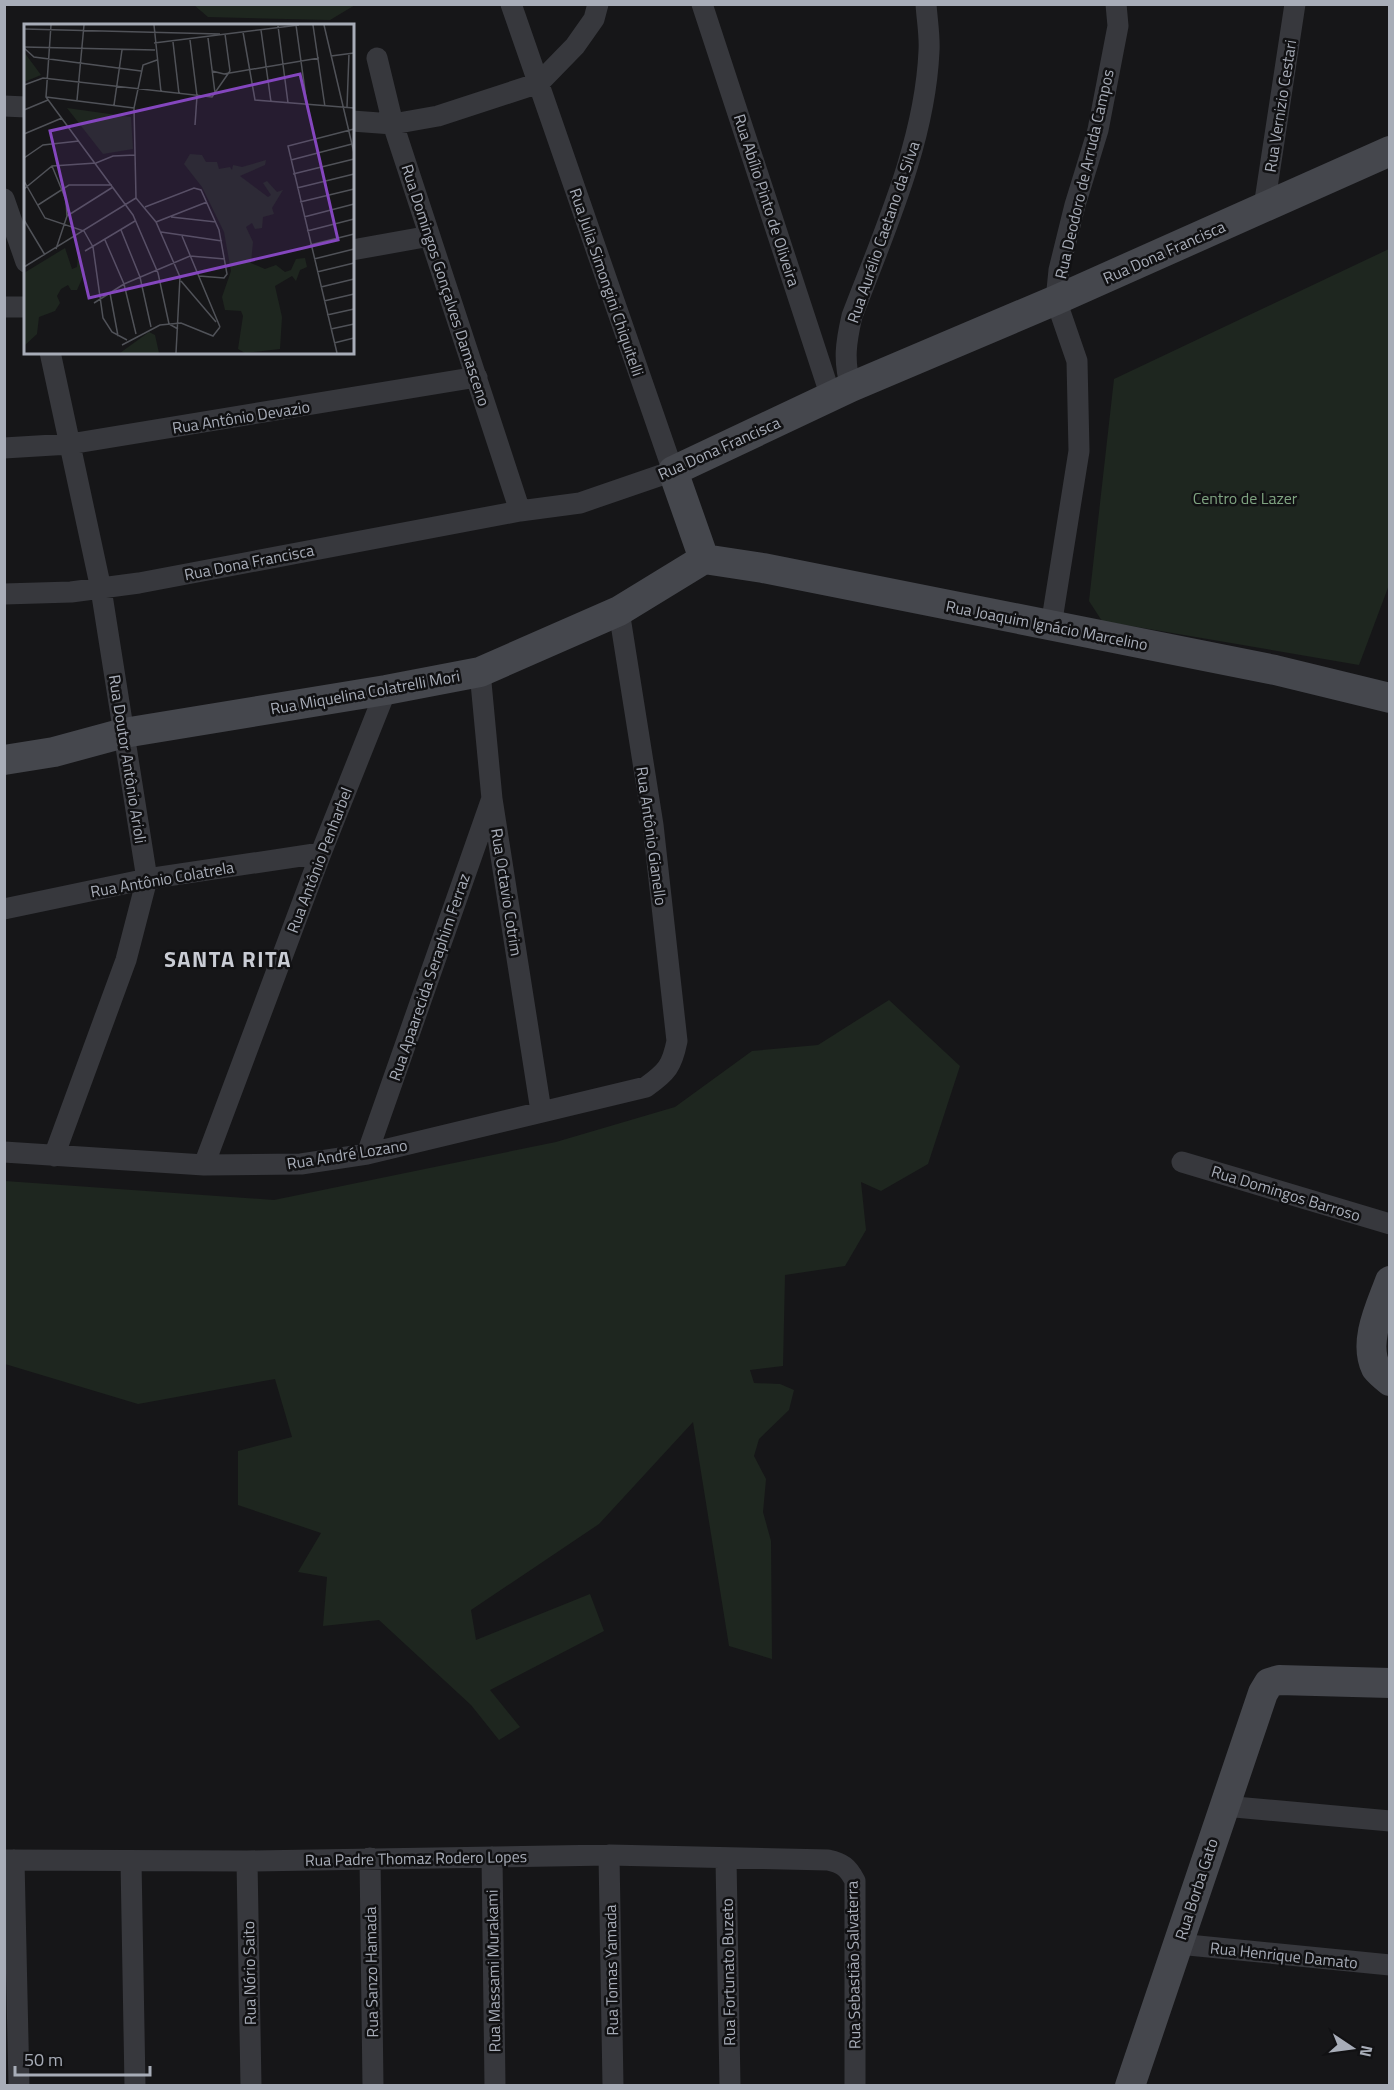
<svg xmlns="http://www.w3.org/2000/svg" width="1394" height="2090" viewBox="0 0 1394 2090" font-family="'Titillium Web',sans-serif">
<rect width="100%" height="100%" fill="#161618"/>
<!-- green -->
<path fill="#1e261f" d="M 194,5 L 355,5 L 330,20 L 208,17 Z
M 1389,249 L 1389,585 L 1359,665 L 1102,621 L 1089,601 L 1114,379 Z
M 889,1000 L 960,1066 L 928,1164 L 881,1191 L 861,1182 L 866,1230 L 845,1266 L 785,1275 L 783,1366 L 750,1370 L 754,1383 L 780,1384 L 794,1390 L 789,1410 L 759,1439 L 754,1456 L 766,1479 L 763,1512 L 771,1541 L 772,1659 L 729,1646 L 693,1422 L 599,1524 L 471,1610 L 476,1640 L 590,1594 L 604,1631 L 490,1690 L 520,1727 L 499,1740 L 471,1705 L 379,1620 L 323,1626 L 327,1577 L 298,1572 L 321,1533 L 238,1505 L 238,1451 L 292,1437 L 275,1379 L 138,1404 L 5,1364 L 5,1181 L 274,1200 L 556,1142 L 675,1107 L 752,1051 L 818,1045 Z"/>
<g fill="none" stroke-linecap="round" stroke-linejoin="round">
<!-- street -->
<path stroke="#37383d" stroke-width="21" d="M 702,4 L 831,397
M 377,58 L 393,124 L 520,511
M 4,106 L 26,107
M 352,121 L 393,124 L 438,116 L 539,83 L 575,46 L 594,19 L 598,4
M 4,199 L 26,262
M 1264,207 L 1295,4
M 352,250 L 430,236
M 4,307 L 26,307
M 50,352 L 101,589 L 147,879 L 126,960 L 54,1156
M 851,387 C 843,361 846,342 852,316 C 884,232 925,142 929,51 C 930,36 927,20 926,4
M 4,448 L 70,444 L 477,377
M 4,594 L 71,592 L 139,583 L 520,511 L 580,503 L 673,471 L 511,4
M 1051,626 L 1079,451 L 1077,361 L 1056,300 L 1059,270 L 1075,205 L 1098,130 L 1118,26 L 1116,4
M 480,672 L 492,799 L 541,1111
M 4,909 L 147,879 L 321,853
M 4,1152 L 204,1165 L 301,1164 L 367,1154 L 646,1087 C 667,1072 672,1066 677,1041 L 653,825 L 619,611
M 367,1154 L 491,801
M 1182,1162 L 1390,1224
M 204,1165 L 321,853 L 386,690
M 1224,1806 L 1390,1821
M 609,1855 L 613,2086
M 492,1857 L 495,2086
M 370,1858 L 373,2086
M 726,1859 L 730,2086
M 4,1860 L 247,1861 L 609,1855 L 828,1860 C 842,1863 848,1867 855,1881 L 855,2086
M 14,1860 L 19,2086
M 131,1861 L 135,2086
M 247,1861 L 251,2086
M 1178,1944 L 1390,1965"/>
<!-- secondary -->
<path stroke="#45474d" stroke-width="30" d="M 704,559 L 673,471 L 851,387 L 1056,300 L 1390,151
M 704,559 L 763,568 L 1275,670 L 1390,698
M 4,760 L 54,752 L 124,733 L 386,690 L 480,672 L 619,611 L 704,559
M 1390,1281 C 1381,1306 1363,1341 1376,1368 C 1379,1372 1385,1377 1390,1381
M 1130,2086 L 1263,1693 L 1269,1683 L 1279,1680 L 1390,1683"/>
</g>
<g text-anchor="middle" stroke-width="5" stroke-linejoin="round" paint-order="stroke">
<!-- street labels -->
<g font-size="16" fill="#a8adb8" stroke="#111113">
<text transform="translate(1280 106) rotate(-81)" y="6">Rua Vernizio Cestari</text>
<text transform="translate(1084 174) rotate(-77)" y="6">Rua Deodoro de Arruda Campos</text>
<text transform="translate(767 200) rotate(72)" y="6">Rua Abílio Pinto de Oliveira</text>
<text transform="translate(883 232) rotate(-71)" y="6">Rua Aurélio Caetano da Silva</text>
<text transform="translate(1164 252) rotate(-24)" y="6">Rua Dona Francisca</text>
<text transform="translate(607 282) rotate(71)" y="6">Rua Julia Simongini Chiquitelli</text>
<text transform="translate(446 285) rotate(72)" y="6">Rua Domingos Gonçalves Damasceno</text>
<text transform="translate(241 417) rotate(-9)" y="6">Rua Antônio Devazio</text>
<text transform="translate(719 448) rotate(-24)" y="6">Rua Dona Francisca</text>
<text transform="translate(249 562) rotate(-11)" y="6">Rua Dona Francisca</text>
<text transform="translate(1047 625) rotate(11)" y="6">Rua Joaquim Ignácio Marcelino</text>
<text transform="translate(365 692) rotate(-10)" y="6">Rua Miquelina Colatrelli Mori</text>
<text transform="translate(128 759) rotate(81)" y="6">Rua Doutor Antônio Arioli</text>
<text transform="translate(652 836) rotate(82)" y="6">Rua Antônio Gianello</text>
<text transform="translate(319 860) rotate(-69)" y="6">Rua Antônio Penharbel</text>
<text transform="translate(162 879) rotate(-10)" y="6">Rua Antônio Colatrela</text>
<text transform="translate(507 892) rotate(81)" y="6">Rua Octavio Cotrim</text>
<text transform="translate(429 977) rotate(-71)" y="6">Rua Apaarecida Seraphim Ferraz</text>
<text transform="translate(347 1154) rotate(-9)" y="6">Rua André Lozano</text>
<text transform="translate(1286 1193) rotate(17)" y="6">Rua Domingos Barroso</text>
<text transform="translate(416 1858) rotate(-1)" y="6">Rua Padre Thomaz Rodero Lopes</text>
<text transform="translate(1196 1889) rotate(-72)" y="6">Rua Borba Gato</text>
<text transform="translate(1284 1955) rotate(6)" y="6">Rua Henrique Damato</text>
<text transform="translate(853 1965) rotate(-91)" y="6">Rua Sebastião Salvaterra</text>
<text transform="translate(611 1970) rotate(-91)" y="6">Rua Tomas Yamada</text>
<text transform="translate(493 1971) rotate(-91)" y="6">Rua Massami Murakami</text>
<text transform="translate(371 1972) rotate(-91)" y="6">Rua Sanzo Hamada</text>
<text transform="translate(728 1972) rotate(-91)" y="6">Rua Fortunato Buzeto</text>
<text transform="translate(249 1973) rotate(-91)" y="6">Rua Nório Saito</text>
</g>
<!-- park labels -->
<g font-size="16" fill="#7fa381" stroke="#111113">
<text x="1245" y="504">Centro de Lazer</text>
</g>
<!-- district labels -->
<g font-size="22" font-weight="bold" letter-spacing="1.5" fill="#c9ccd4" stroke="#111113">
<text x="228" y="967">SANTA RITA</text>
</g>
</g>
<!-- overview -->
<g transform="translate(24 24)">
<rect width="330" height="330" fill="#161618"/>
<path d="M 0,28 L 17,51 L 0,58 ZM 43,84 L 107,93 L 109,125 L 79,130 ZM 166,130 L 178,131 L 182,138 L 193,138 L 195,145 L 206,143 L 208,146 L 209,141 L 218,143 L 242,136 L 241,141 L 216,152 L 244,173 L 247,171 L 239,159 L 243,157 L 253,168 L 259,166 L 248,184 L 250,190 L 239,193 L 238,204 L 231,205 L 228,199 L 222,203 L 229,218 L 227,239 L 241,245 L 252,241 L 261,248 L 267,246 L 272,235 L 281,234 L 283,243 L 276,246 L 272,257 L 268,252 L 251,262 L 258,293 L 256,325 L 221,329 L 214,325 L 219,292 L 217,287 L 201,286 L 198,273 L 207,247 L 200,208 L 178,163 L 160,140 ZM 41,224 L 48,245 L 53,243 L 54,229 L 61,248 L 53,266 L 47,266 L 44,261 L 37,265 L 33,272 L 36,279 L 31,287 L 15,293 L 13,310 L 0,322 L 0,249 ZM 125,308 L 131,311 L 135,329 L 96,329 Z" fill="#1e261f"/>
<path fill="none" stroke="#505258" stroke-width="1.5" d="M 27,1 L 22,73 L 109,191 L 134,249 L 145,300 L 154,305M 130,1 L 137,68M 272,1 L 283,81M 289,1 L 301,83M 300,1 L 330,129M 254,2 L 264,79M 0,5 L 196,10M 237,6 L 247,78M 219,8 L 231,76 L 330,84M 201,10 L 206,47M 184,14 L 191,69M 166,16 L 173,72 L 171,101M 149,18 L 155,70M 130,19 L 275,1M 0,23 L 131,26M 0,24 L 10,33 L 117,47M 307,32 L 330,29M 188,47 L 200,50 L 295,34M 0,61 L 19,54 L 188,73 L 206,47M 22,73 L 110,84M 53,76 L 60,1M 90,81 L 98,26M 323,83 L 325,29M 0,86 L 24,76M 0,110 L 38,94M 0,134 L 19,121 L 55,117M 267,136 L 328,120M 28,142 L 42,176 L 43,192 L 32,225M 269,150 L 330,135M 0,157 L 21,194 L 60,207 L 69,223 L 79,294 L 88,308 L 103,316M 273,164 L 330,150M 0,165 L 28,142 L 72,139 L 89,132 L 111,131M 112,174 L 132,198 L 156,253 L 152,329M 112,174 L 110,84 L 119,41 L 133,36M 276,178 L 330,165M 14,181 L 45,161 L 88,161M 121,183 L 170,164 L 177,166 L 195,206 L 203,250 L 200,254 L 175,252M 43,192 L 89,163M 147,193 L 192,198M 280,193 L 330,180M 0,196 L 21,231M 132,198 L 183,178M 97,206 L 116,253 L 127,303M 283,207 L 330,195M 137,208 L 198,217M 158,212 L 196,303M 81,216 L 100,260 L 112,310M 286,221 L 330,210M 61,227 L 111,197M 290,235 L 330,225M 0,243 L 112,174M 293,248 L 330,239M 157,257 L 192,298M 297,263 L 330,255M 86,269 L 94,312M 300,277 L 330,270M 70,279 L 100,260 L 166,232 L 201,235M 303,291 L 330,285M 307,305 L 330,300M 310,319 L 330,314M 98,321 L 136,301 L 157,299 L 189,312 L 196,303M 313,329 L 264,122 L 330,105"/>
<path fill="#8446be" fill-opacity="0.15" stroke="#8446be" stroke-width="3" d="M 276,50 L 314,216 L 65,274 L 26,107 Z"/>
<rect width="330" height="330" fill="none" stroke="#a8adb8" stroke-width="3"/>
</g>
<!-- border -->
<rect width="1394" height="2090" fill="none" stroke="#a8adb8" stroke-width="12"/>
<!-- north arrow -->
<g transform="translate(1352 2048) rotate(103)" stroke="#111113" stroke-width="4.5" paint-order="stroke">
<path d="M0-4.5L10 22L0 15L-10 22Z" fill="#a8adb8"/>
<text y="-9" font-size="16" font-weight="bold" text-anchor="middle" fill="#a8adb8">N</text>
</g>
<!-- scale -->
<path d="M15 2066v9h135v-9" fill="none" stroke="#a8adb8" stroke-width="3"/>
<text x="24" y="2066" font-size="18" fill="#a8adb8" stroke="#111113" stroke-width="4.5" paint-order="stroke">50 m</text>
</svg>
